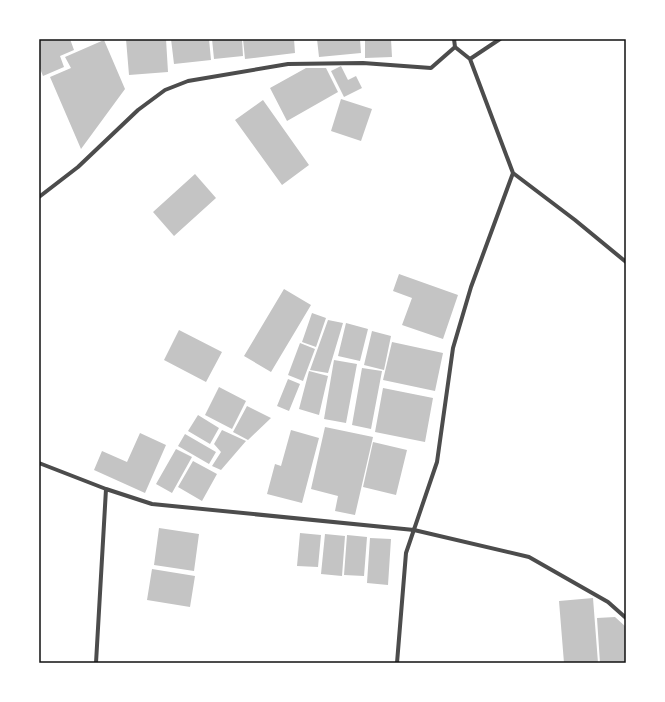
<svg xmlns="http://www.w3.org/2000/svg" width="665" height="702" viewBox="0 0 665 702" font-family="'DM Sans',sans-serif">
<rect width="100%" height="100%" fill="#fff"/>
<!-- building -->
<path fill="#c4c4c4" d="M 39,39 L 70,39 L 74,50 L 60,56 L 64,67 L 43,76 L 39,66 Z
M 126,39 L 166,39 L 168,72 L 129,75 Z
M 171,39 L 209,39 L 211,60 L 174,64 Z
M 212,39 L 242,39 L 243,56 L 214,59 Z
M 243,39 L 294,39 L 295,53 L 245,59 Z
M 317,39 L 360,39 L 361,53 L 319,57 Z
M 365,39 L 391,39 L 392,57 L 365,58 Z
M 104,40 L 125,89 L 81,149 L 50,77 L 71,68 L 65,57 Z
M 341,66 L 348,80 L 356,76 L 362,88 L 344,97 L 331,71 Z
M 306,68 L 326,68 L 338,92 L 287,121 L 270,88 Z
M 341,99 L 372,109 L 361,141 L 331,131 Z
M 263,100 L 309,165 L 282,185 L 235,120 Z
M 195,174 L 216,198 L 174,236 L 153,212 Z
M 399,274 L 458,295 L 443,339 L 402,325 L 412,298 L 393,291 Z
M 284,289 L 311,305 L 271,372 L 244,356 Z
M 312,313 L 326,318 L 316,347 L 302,342 Z
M 328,320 L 343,323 L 328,373 L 310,370 Z
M 346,323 L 368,329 L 360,361 L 338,356 Z
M 179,330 L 222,352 L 206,382 L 164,360 Z
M 372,331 L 391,336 L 384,370 L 364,365 Z
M 392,342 L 443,353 L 435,391 L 383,380 Z
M 300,343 L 315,349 L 303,381 L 288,375 Z
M 334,360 L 357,364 L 346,423 L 324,419 Z
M 362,368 L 382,371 L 371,429 L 352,425 Z
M 309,371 L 328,376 L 319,415 L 299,409 Z
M 288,379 L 300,384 L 289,411 L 277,406 Z
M 219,387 L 246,401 L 232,429 L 205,415 Z
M 383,388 L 433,398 L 425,442 L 375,432 Z
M 247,406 L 271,418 L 248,440 L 233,432 Z
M 198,415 L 219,428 L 210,444 L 188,431 Z
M 325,427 L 373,437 L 355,515 L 335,511 L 338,496 L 311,489 Z
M 222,430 L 246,441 L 221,470 L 212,466 L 221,452 L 214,444 Z
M 291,430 L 319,438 L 302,503 L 267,494 L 275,464 L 281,466 Z
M 140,433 L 166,445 L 145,493 L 94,470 L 102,451 L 127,462 Z
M 185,434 L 216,452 L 209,464 L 178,446 Z
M 373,442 L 407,450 L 396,495 L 363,487 Z
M 176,449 L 192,457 L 172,493 L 156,484 Z
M 193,461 L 217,474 L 202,501 L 178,487 Z
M 159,528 L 199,534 L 194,571 L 154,565 Z
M 300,533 L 321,535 L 318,567 L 297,566 Z
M 325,534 L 345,536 L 342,576 L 321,574 Z
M 347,535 L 367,537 L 364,576 L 344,575 Z
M 370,538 L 391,539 L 388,585 L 367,583 Z
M 152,569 L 195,576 L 190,607 L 147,600 Z
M 593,598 L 598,663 L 564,663 L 559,601 Z
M 615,617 L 626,627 L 626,663 L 600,663 L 597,618 Z"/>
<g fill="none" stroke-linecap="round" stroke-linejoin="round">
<!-- minor -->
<path stroke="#4c4c4c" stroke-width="4" d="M 454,39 L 455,47 L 470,59 L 500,39
M 513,173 L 575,220 L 626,262
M 39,197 L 78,167 L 138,110 L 165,90 L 188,81 L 288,64 L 363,63 L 431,68 L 455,47
M 39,463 L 106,489 L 152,504 L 414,530 L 529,557 L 608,602 L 626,618
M 96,663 L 106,489
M 397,663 L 406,553 L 437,462 L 453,348 L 471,287 L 513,173 L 470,59"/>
</g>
<!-- border -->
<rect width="665" height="702" fill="none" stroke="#ffffff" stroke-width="80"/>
<rect x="40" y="40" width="585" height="622" fill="none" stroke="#111" stroke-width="1.5"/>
</svg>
